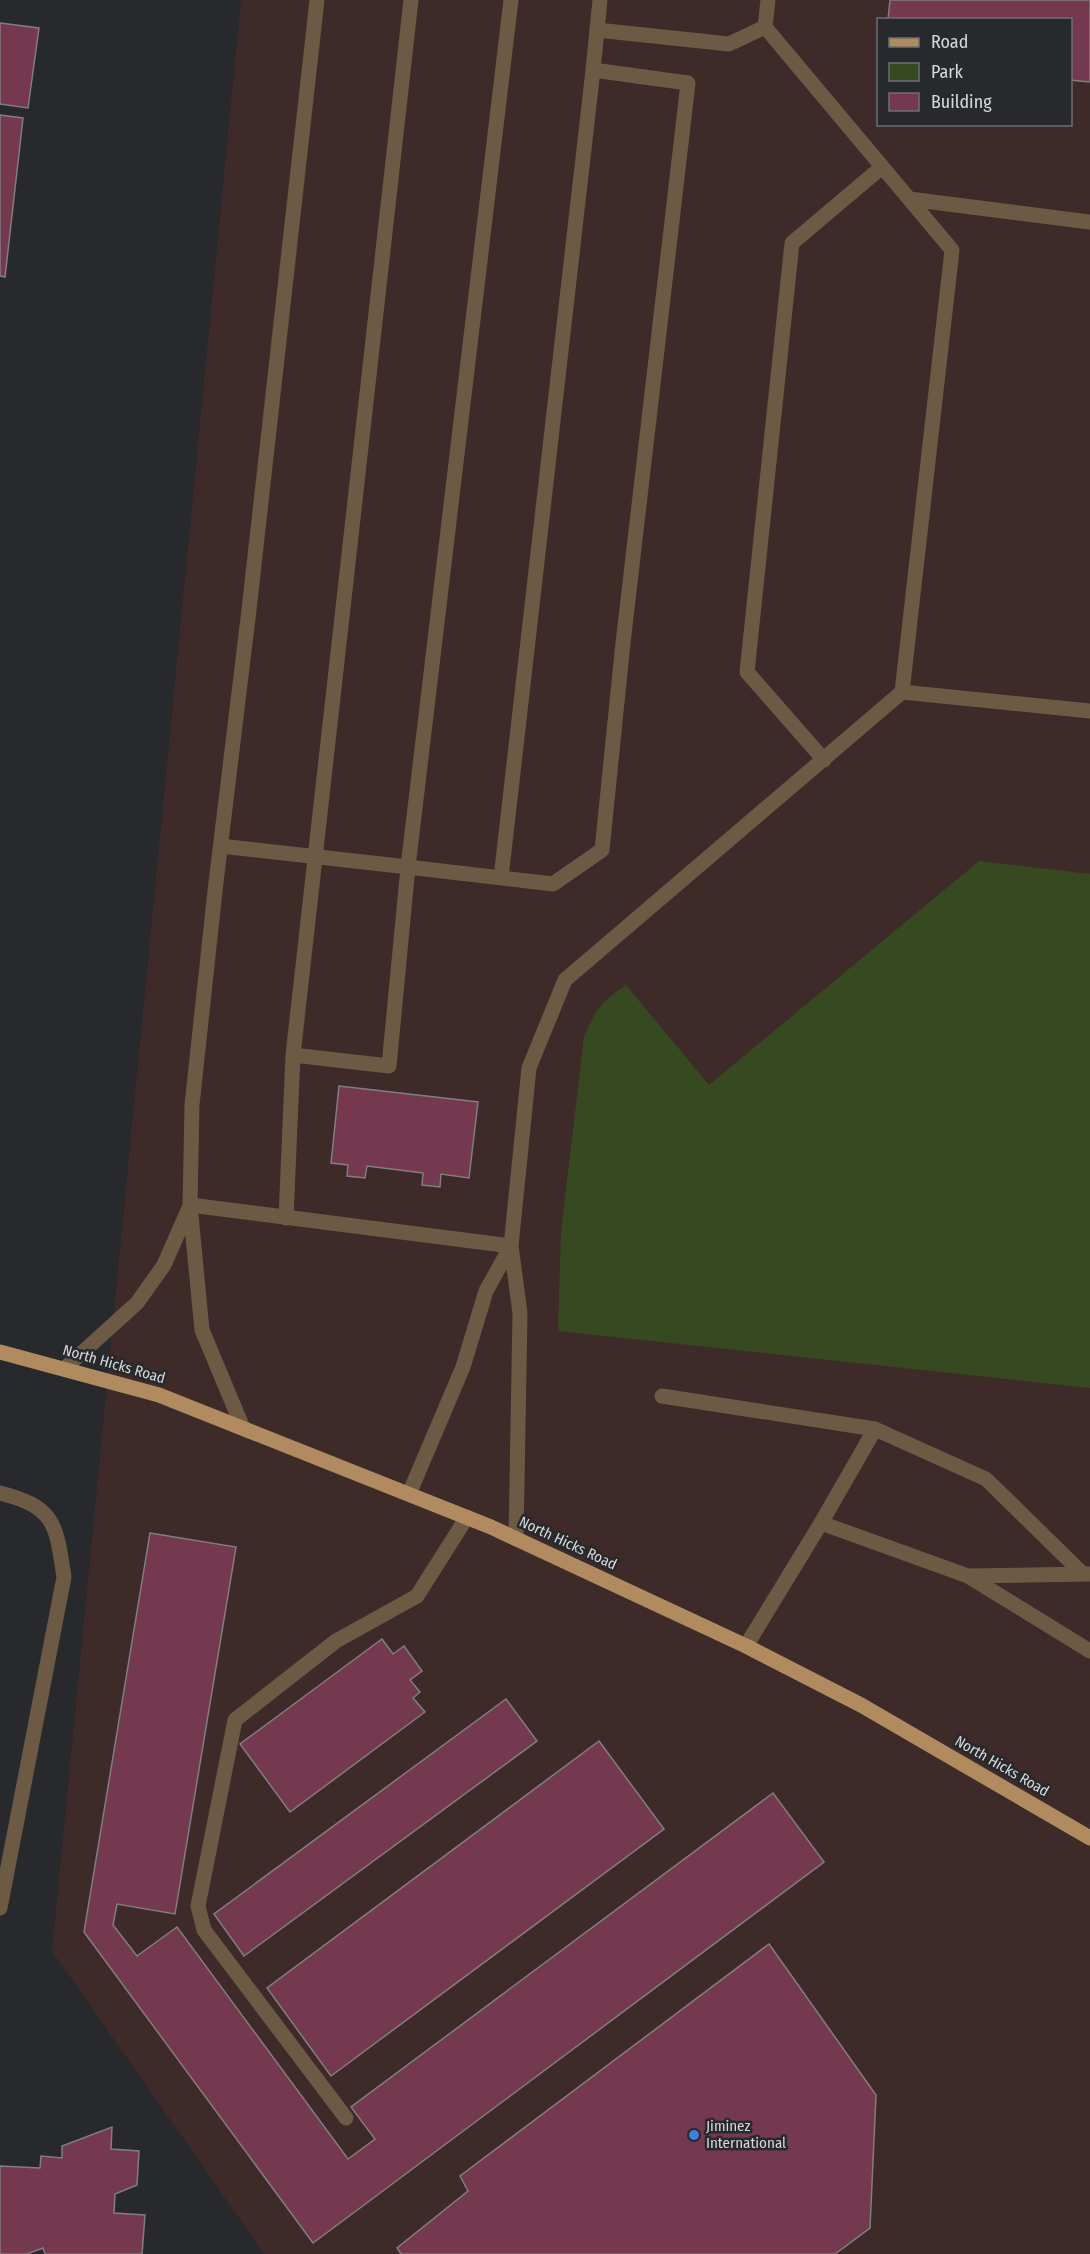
<svg xmlns="http://www.w3.org/2000/svg" width="1090" height="2254" viewBox="0 0 1090 2254" font-family="'Fira Sans Condensed',sans-serif">
<rect width="100%" height="100%" fill="#27292c"/>
<!-- commercial -->
<path fill="#3e2a29" fill-rule="evenodd" d="M 241,0 L 1090,0 L 1090,2254 L 264,2254 L 52,1951 ZM 878,20 L 1070,20 L 1070,124 L 878,124 Z"/>
<!-- green -->
<path fill="#374920" d="M 979,861 L 1090,874 L 1090,1388 L 558,1331 L 561,1232 L 584,1036 C 596,1009 601,1002 626,985 L 709,1085 Z"/>
<!-- building -->
<path fill="#74384f" stroke="#827e7f" stroke-width="1.5" d="M 890,0 L 1090,0 L 1090,82 L 1070,80 L 1070,20 L 888,20 Z
M 0,23 L 39,28 L 28,108 L 0,104 Z
M 0,115 L 23,118 L 5,277 L 0,276 Z
M 339,1086 L 478,1102 L 469,1178 L 441,1174 L 440,1187 L 422,1185 L 423,1173 L 367,1166 L 365,1178 L 347,1176 L 348,1165 L 331,1163 Z
M 150,1533 L 236,1547 L 175,1914 L 117,1904 L 113,1925 L 137,1956 L 177,1927 L 348,2159 L 375,2139 L 351,2107 L 773,1793 L 824,1862 L 313,2243 L 84,1932 Z
M 382,1639 L 393,1654 L 404,1646 L 422,1671 L 410,1680 L 420,1692 L 413,1698 L 425,1712 L 290,1812 L 240,1744 Z
M 506,1699 L 537,1741 L 244,1956 L 214,1914 Z
M 599,1741 L 664,1829 L 331,2076 L 267,1988 Z
M 769,1944 L 876,2095 L 870,2228 L 835,2254 L 401,2254 L 397,2248 L 468,2191 L 460,2176 Z
M 112,2127 L 111,2149 L 139,2151 L 137,2185 L 115,2194 L 114,2213 L 145,2215 L 142,2254 L 45,2254 L 43,2248 L 27,2254 L 0,2254 L 0,2166 L 40,2168 L 41,2156 L 62,2158 L 62,2146 Z"/>
<g fill="none" stroke-linecap="round" stroke-linejoin="round">
<!-- minor -->
<path stroke="#6c5a45" stroke-width="15" d="M 597,30 L 729,44 L 765,27
M 909,199 L 1090,222
M 902,692 L 1090,711
M 824,760 L 747,672 L 792,243 L 882,167
M 221,846 L 408,867 L 511,0
M 501,878 L 593,70
M 293,1055 L 411,0
M 190,1205 L 511,1246
M 286,1218 L 293,1055 L 389,1066 L 408,867 L 553,884 L 602,850 L 623,643 L 688,83 L 593,70 L 600,0
M 64,1369 L 137,1303 L 164,1265 L 189,1208
M 662,1396 L 875,1429
M 243,1428 L 202,1330 L 190,1205 L 192,1105 L 215,891 L 249,610 L 317,0
M 0,1493 C 56,1507 56,1525 64,1577 L 0,1908
M 409,1494 L 463,1367 L 486,1291 L 511,1246
M 821,1523 L 875,1429 L 986,1479 L 1083,1574
M 516,1539 L 520,1313 L 511,1246 L 529,1068 L 565,980 L 902,692 L 952,250 L 765,27 L 768,0
M 968,1576 L 1090,1651
M 746,1646 L 821,1523 L 968,1576 L 1090,1574
M 346,2118 L 204,1930 L 198,1906 L 235,1720 L 336,1641 L 417,1596 L 467,1517"/>
<!-- major -->
<path stroke="#af8b5f" stroke-width="15" d="M 0,1352 L 159,1395 L 491,1527 L 746,1646 L 861,1705 L 1090,1838"/>
</g>
<!-- markers -->
<circle fill="#3f7fe0" stroke="#27292c" stroke-width="2" cx="694" cy="2135" r="6"/>
<g text-anchor="middle" stroke-width="5" stroke-linejoin="round" paint-order="stroke">
<!-- street labels -->
<g font-size="15" fill="#d6d8da" stroke="#27292c">
<text transform="translate(114 1364) rotate(16)" y="5">North Hicks Road</text>
<text transform="translate(568 1543) rotate(25)" y="5">North Hicks Road</text>
<text transform="translate(1002 1766) rotate(30)" y="5">North Hicks Road</text>
</g>
<!-- poi labels -->
<g font-size="15" fill="#d6d8da" stroke="#27292c" text-anchor="start">
<text x="706" y="2131">Jiminez<tspan x="706" dy="17">International</tspan></text>
</g>
</g>
<!-- legend -->
<rect x="877" y="18" width="195" height="108" fill="#27292c" stroke="#6d6f72" stroke-width="1.5"/>
<rect x="889" y="38" width="30" height="9" fill="#af8b5f" stroke="#6d6f72" stroke-width="1.5"/>
<text x="931" y="48" font-size="18" fill="#d6d8da">Road</text>
<rect x="889" y="63" width="30" height="18" fill="#374920" stroke="#6d6f72" stroke-width="1.5"/>
<text x="931" y="78" font-size="18" fill="#d6d8da">Park</text>
<rect x="889" y="93" width="30" height="18" fill="#74384f" stroke="#6d6f72" stroke-width="1.5"/>
<text x="931" y="108" font-size="18" fill="#d6d8da">Building</text>
</svg>
